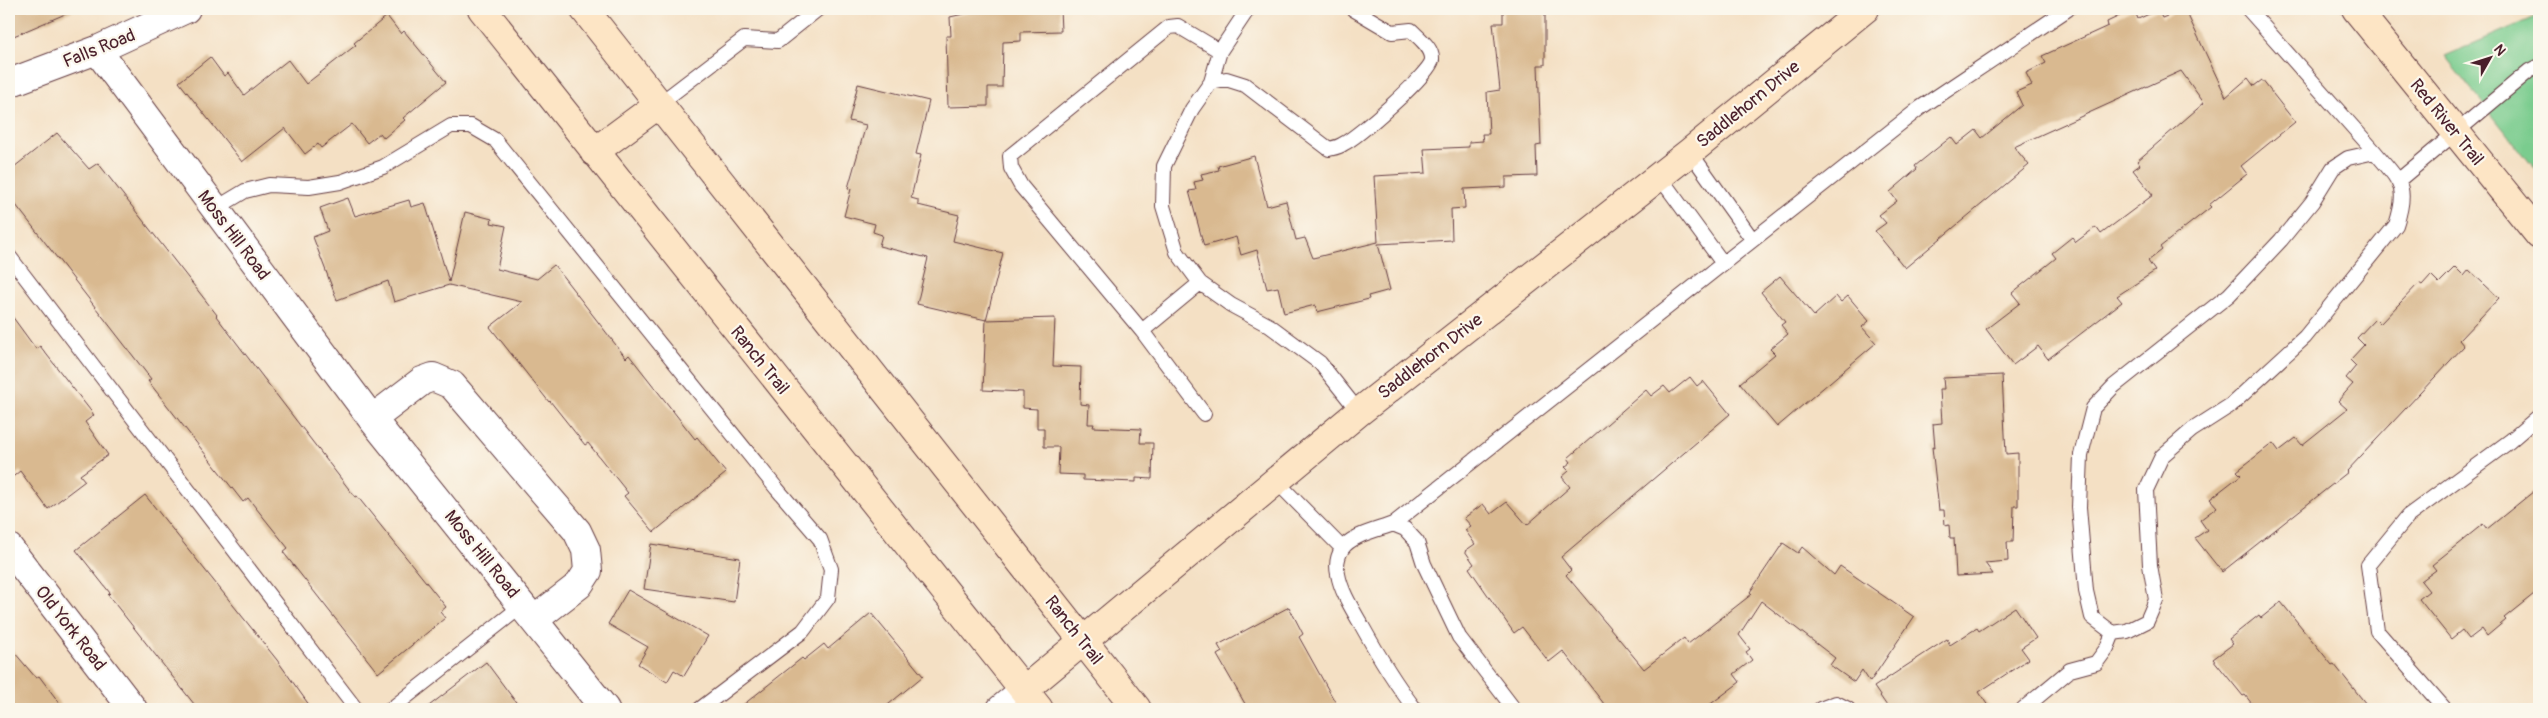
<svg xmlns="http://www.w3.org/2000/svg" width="2548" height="718" viewBox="0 0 2548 718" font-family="Pangolin,sans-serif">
<rect width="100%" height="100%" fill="#fbf7ec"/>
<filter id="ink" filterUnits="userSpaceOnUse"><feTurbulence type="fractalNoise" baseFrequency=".02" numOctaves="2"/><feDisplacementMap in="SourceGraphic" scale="10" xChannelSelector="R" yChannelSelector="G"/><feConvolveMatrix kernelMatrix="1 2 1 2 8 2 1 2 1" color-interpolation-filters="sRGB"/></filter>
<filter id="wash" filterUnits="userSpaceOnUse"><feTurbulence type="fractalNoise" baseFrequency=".0096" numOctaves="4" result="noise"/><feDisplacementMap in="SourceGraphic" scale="20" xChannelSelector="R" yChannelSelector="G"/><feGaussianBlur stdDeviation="1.12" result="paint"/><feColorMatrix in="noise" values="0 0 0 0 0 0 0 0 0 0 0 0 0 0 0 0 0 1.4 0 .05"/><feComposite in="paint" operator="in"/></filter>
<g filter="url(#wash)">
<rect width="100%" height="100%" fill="#f4e0c4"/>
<!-- green -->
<path fill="#7acc8e" stroke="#62765c" d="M 2539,15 L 2539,174 L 2445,56 Z"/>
<g id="blocks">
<!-- building -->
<path fill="#d9b990" d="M 9,9 L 77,9 L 9,38 Z
M 968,9 L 1060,9 L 1061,31 L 1021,32 L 1021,41 L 1003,42 L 1002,87 L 988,87 L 988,106 L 948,107 L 946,36 L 951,36 L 950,17 L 968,13 Z
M 1503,9 L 1545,9 L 1545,65 L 1538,65 L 1541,145 L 1536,146 L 1537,176 L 1506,177 L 1506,187 L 1464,189 L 1465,208 L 1451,209 L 1452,240 L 1378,244 L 1390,290 L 1368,296 L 1369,299 L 1317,312 L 1315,305 L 1284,313 L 1278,287 L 1267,289 L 1257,250 L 1241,255 L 1236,237 L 1204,246 L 1189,191 L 1196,190 L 1194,182 L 1203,180 L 1201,174 L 1219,170 L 1218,166 L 1254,156 L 1267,206 L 1286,201 L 1296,240 L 1305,238 L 1313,258 L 1378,242 L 1374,176 L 1426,173 L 1424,149 L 1469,147 L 1469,142 L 1483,141 L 1482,134 L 1489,134 L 1487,92 L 1500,90 L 1493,23 L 1503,23 Z
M 2134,9 L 2138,19 L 2158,10 L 2162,18 L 2185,9 L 2226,97 L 2248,78 L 2254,86 L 2262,80 L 2295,122 L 2241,166 L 2247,174 L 2209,205 L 2211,207 L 2160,247 L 2162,250 L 2148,261 L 2155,271 L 2117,296 L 2122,302 L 2048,359 L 2038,346 L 2013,365 L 1986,329 L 2020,303 L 2012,293 L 2056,258 L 2052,253 L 2072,237 L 2076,242 L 2096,227 L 2101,234 L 2153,195 L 2133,170 L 2140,165 L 2137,161 L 2204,103 L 2181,71 L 2014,147 L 2029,165 L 1905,268 L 1875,231 L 1886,223 L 1879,215 L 1897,201 L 1890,192 L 1917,169 L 1915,166 L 1951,137 L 1957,145 L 1976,130 L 1982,138 L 2022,105 L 2016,92 L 2032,85 L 2026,73 L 2046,63 L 2042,56 L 2108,26 L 2107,22 Z
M 387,16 L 401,34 L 404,31 L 446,82 L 403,118 L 405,120 L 384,138 L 380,133 L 367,143 L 352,124 L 321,148 L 318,144 L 305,154 L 285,128 L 242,162 L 179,82 L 210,57 L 224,76 L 228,73 L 244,95 L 288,60 L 306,84 L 356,45 L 354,43 Z
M 858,84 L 929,101 L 916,154 L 921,155 L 911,198 L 918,200 L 918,205 L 959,215 L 953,241 L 1003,253 L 986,320 L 1055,318 L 1053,366 L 1081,367 L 1080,404 L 1089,405 L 1088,424 L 1094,424 L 1093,427 L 1141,429 L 1140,443 L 1153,443 L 1152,479 L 1136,478 L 1136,482 L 1083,480 L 1083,475 L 1058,474 L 1059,447 L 1044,447 L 1044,428 L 1037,428 L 1037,409 L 1023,408 L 1023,392 L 983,390 L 986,320 L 917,304 L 928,258 L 879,246 L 882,235 L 873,232 L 875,224 L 844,216 L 851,189 L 848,188 L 866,125 L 849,121 Z
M 57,133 L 89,169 L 98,163 L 217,315 L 216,316 L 355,497 L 357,496 L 446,607 L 440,612 L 445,618 L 378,673 L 283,552 L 288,548 L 248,498 L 243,502 L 148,381 L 151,379 L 9,196 L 9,171 Z
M 348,198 L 355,216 L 409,200 L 411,207 L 425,203 L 449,282 L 465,212 L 492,219 L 491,223 L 506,226 L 497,269 L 537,279 L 554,265 L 626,358 L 629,355 L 695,439 L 697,437 L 726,473 L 654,532 L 624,496 L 628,493 L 588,443 L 585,445 L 550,401 L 549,402 L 490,327 L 522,302 L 449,285 L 394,302 L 388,281 L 337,300 L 313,237 L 328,231 L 320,208 Z
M 2455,267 L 2464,276 L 2469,270 L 2499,298 L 2459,340 L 2464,346 L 2347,471 L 2348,472 L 2222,572 L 2195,538 L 2207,530 L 2200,520 L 2217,507 L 2210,499 L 2241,475 L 2237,471 L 2273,443 L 2279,451 L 2296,438 L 2302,445 L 2347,409 L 2338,401 L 2353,384 L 2346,378 L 2356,366 L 2350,360 L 2364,345 L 2357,338 L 2375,319 L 2380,324 L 2419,283 L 2422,285 L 2431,275 L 2439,283 Z
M 1780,276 L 1814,316 L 1836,296 L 1841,302 L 1848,296 L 1869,321 L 1862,327 L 1876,343 L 1777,427 L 1740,383 L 1775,354 L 1770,349 L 1788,334 L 1781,325 L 1785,322 L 1761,292 Z
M 9,312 L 36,349 L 40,346 L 94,415 L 85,422 L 108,455 L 80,475 L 85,481 L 48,509 L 20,471 L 9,480 Z
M 2002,375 L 2006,454 L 2018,453 L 2018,506 L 2014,506 L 2013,542 L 2007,542 L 2008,561 L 1985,563 L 1993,574 L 1956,576 L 1954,538 L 1950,538 L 1949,525 L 1945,526 L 1944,510 L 1939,510 L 1932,447 L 1935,448 L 1933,424 L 1942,423 L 1940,389 L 1944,389 L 1943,378 Z
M 1690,377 L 1697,386 L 1703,381 L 1730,414 L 1561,557 L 1571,570 L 1566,575 L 1644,669 L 1684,638 L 1688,644 L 1752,594 L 1750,592 L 1783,543 L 1798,553 L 1802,547 L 1834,575 L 1840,566 L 1914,617 L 1870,682 L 1862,670 L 1854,682 L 1830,665 L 1835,658 L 1761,601 L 1739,635 L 1750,649 L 1746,652 L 1752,660 L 1734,674 L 1740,682 L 1704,709 L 1608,709 L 1563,651 L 1549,662 L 1522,627 L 1514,633 L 1469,568 L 1474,564 L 1465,551 L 1475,544 L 1465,530 L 1471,526 L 1464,518 L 1483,504 L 1491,514 L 1507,502 L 1527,525 L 1570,487 L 1562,477 L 1569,471 L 1565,467 L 1571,462 L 1568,458 L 1646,390 L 1651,396 L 1664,386 L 1670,393 Z
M 2539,487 L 2539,590 L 2504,618 L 2506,620 L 2487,636 L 2482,629 L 2469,639 L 2462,630 L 2451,639 L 2419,599 L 2429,591 L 2421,581 L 2436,570 L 2432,565 L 2483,524 L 2487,529 Z
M 145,495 L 277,660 L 312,709 L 198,709 L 108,595 L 110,593 L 76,550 Z
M 651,544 L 740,558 L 734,602 L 644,589 Z
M 628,590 L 708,636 L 684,676 L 674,670 L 667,682 L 638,664 L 648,647 L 608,624 Z
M 2281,602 L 2332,665 L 2334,664 L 2370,709 L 2256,709 L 2245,695 L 2243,696 L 2213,659 L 2233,644 L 2229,639 L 2259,615 L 2261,618 Z
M 1289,607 L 1303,634 L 1299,637 L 1339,709 L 1248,709 L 1217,655 L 1222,652 L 1218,645 Z
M 2015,607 L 2036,638 L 2021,648 L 2029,659 L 1979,692 L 1990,709 L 1889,709 L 1874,687 L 1947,639 L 1950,645 L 1977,628 L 1979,631 Z
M 871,613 L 923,676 L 883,709 L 738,709 L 802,658 L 804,660 L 824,644 L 828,649 Z
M 9,646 L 36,678 L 39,676 L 64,709 L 9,709 Z
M 486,662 L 521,709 L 425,709 Z"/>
</g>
</g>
<g filter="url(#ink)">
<use href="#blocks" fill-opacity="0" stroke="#643c42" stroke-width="1"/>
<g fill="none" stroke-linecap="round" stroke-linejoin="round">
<defs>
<path id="lane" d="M 1353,9 L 1392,32 L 1411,30 C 1419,38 1433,48 1432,60 C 1430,74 1358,137 1343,144 C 1339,147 1333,148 1329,149 L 1245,85 L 1226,79 L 1211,82 L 1192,109 L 1164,166 L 1163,206 L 1177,252 L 1200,283 L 1231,305 L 1270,326 L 1320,363 L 1359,412
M 2248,9 L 2375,152
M 1211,82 L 1220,51 L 1248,9
M 659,104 L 744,39 L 778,41 L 818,9
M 1690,152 L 1752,239
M 2375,152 C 2400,182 2409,186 2396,225 L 2305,337 L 2231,405 L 2192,430 L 2162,456 L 2146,490 L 2150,565 L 2156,600 L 2147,621 L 2127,631 L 2113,633 L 2092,617 L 2086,591 L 2079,507 L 2081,455 L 2093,408 L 2114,386 L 2229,295 L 2281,240 L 2312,202 L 2333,168 L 2348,158 Z
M 1659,176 L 1722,262
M 2399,180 L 2529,71 L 2539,66
M 215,209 L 245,191 L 269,185 L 309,187 L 340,182 L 383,167 L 451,126 L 471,126 L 495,140 L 777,489 L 820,539 L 831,569 L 828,598 L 803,631 L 700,709
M 9,256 L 356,709
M 1142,331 L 1200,283
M 1204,414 L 1142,331 L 1021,186 L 1011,168 L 1010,156 L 1169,27 L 1178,26 L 1220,51
M 1276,481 L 1342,548
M 1393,524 L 1920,108 L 2068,9
M 391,709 L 523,605
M 1415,709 C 1395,683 1378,655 1362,626 C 1353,610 1341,592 1338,574 C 1336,565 1337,557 1342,549 C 1351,535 1378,530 1393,524 L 1405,529 L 1417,542 L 1424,564 L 1459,637 L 1514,709
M 1820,709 L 1836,703 L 1848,709
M 2023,709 L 2070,670 L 2096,663 L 2107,648 L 2113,633
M 2445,709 L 2377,631 L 2368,565 L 2408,516 L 2510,441 L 2539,416"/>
<path id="street" d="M 97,50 L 372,419 L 605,709
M 9,83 L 97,50 L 186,9
M 372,419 L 422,381 L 433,377 L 452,385 L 577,531 L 586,550 L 588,571 L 579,585 L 535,619
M 9,548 L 133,709
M 1001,709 L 1024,690"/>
<path id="secondary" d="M 482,9 L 1039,709
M 584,9 L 1137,709
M 2356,9 L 2539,235
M 594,152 L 659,104
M 1024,690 L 1359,412 L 1690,152 L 1865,9"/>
</defs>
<!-- lane casing -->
<use href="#lane" stroke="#643c42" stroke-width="16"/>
<!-- street casing -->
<use href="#street" stroke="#643c42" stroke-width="30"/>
<!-- secondary casing -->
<use href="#secondary" stroke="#643c42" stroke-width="30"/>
<!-- lane -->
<use href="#lane" stroke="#fff" stroke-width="14"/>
<!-- street -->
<use href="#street" stroke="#fff" stroke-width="28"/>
<!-- secondary -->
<use href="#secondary" stroke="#fde5c5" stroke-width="28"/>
</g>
</g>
<g text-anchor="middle" stroke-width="4.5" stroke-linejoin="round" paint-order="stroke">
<!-- street labels -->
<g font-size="18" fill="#4a1f2b" stroke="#fbf7ec">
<text transform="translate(99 48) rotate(-22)" y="6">Falls Road</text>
<text transform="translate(1748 104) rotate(-39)" y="6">Saddlehorn Drive</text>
<text transform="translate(2447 122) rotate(51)" y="6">Red River Trail</text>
<text transform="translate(234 235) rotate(53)" y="6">Moss Hill Road</text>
<text transform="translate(1430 356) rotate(-38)" y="6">Saddlehorn Drive</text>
<text transform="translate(760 360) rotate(51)" y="6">Ranch Trail</text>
<text transform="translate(482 554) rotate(51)" y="6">Moss Hill Road</text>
<text transform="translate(71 628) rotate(52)" y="6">Old York Road</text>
<text transform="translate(1074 630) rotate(52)" y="6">Ranch Trail</text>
</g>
</g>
<!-- margin -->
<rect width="2548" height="718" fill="none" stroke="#fbf7ec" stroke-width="30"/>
<!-- north arrow -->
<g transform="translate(2490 58) rotate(51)" stroke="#fbf7ec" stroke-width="4" paint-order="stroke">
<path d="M0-4L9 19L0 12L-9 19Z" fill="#4a1f2b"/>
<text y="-8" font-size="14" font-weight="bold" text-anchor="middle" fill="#4a1f2b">N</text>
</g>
</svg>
